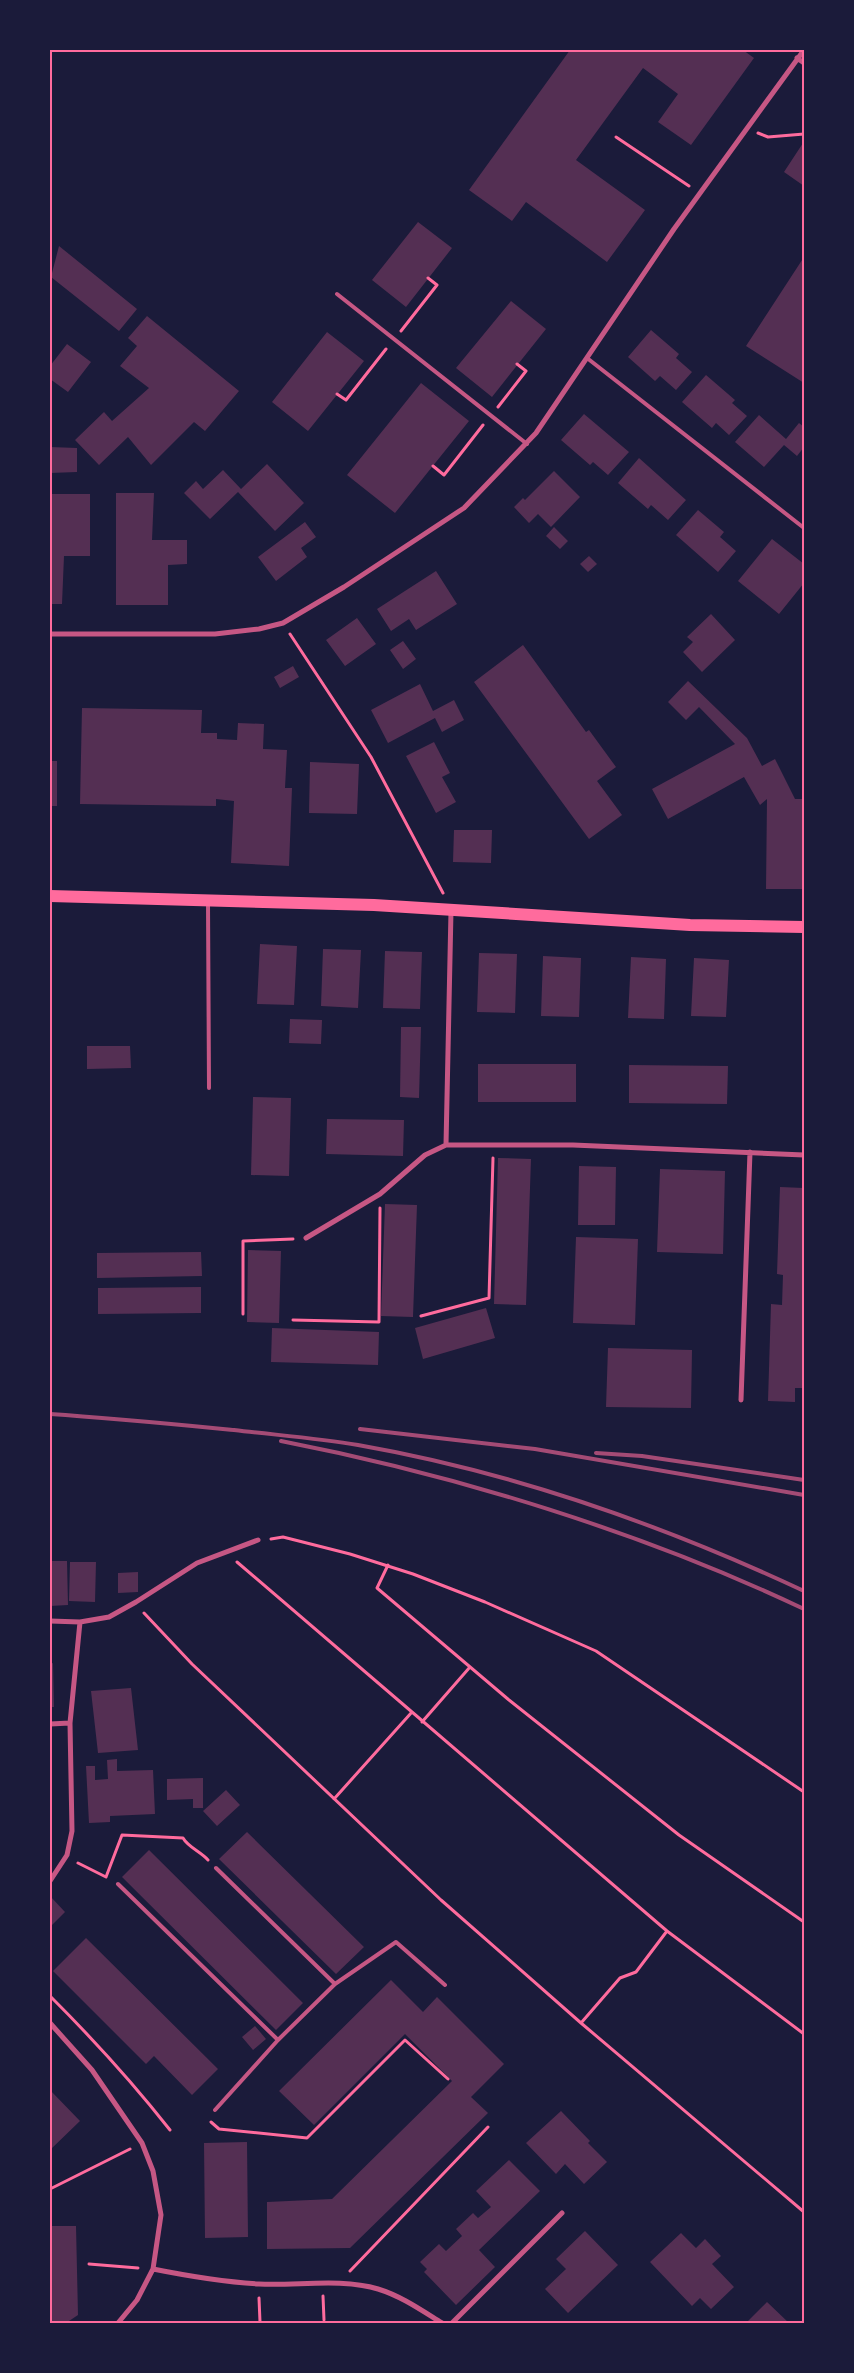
<svg xmlns="http://www.w3.org/2000/svg" width="854" height="2373" viewBox="0 0 854 2373" font-family="Roboto,sans-serif">
<rect width="100%" height="100%" fill="#1b1b3a"/>
<!-- building -->
<path fill="#542f53" d="M 570,50 L 743,50 L 754,58 L 691,145 L 658,122 L 678,94 L 643,68 L 576,160 L 645,210 L 607,262 L 526,202 L 512,221 L 469,190 Z
M 803,143 L 804,143 L 804,186 L 784,172 Z
M 418,222 L 452,248 L 406,307 L 372,280 Z
M 59,246 L 137,309 L 119,331 L 51,277 Z
M 804,257 L 804,383 L 746,346 Z
M 511,301 L 546,329 L 492,397 L 456,368 Z
M 147,316 L 239,391 L 205,431 L 194,422 L 151,465 L 128,437 L 99,465 L 75,440 L 104,412 L 112,421 L 149,388 L 120,366 L 137,346 L 128,338 Z
M 651,330 L 679,354 L 676,358 L 692,372 L 676,390 L 660,376 L 655,381 L 628,357 Z
M 327,332 L 364,361 L 308,431 L 272,402 Z
M 67,344 L 91,362 L 68,392 L 50,379 L 50,366 Z
M 706,375 L 735,400 L 732,403 L 747,416 L 729,435 L 716,423 L 712,428 L 682,402 Z
M 421,383 L 469,421 L 395,513 L 347,475 Z
M 584,414 L 629,452 L 608,475 L 593,462 L 590,465 L 561,440 Z
M 759,415 L 786,439 L 799,423 L 804,427 L 804,447 L 797,456 L 784,445 L 764,467 L 735,442 Z
M 50,447 L 77,448 L 77,472 L 50,473 Z
M 639,458 L 686,500 L 668,520 L 651,505 L 648,509 L 618,483 Z
M 267,464 L 304,503 L 275,531 L 238,492 L 210,519 L 184,493 L 196,481 L 203,489 L 223,470 L 241,489 Z
M 554,471 L 580,497 L 551,527 L 538,514 L 529,523 L 514,507 L 523,498 L 525,500 Z
M 116,493 L 154,493 L 152,540 L 187,540 L 187,564 L 168,565 L 168,605 L 116,605 Z
M 50,494 L 90,494 L 90,556 L 64,556 L 62,604 L 50,604 Z
M 698,510 L 724,532 L 720,537 L 736,551 L 718,572 L 676,535 Z
M 305,522 L 316,537 L 301,548 L 307,557 L 276,581 L 258,557 Z
M 554,527 L 568,541 L 560,549 L 546,536 Z
M 772,539 L 804,564 L 804,583 L 779,614 L 738,581 Z
M 589,556 L 597,564 L 588,572 L 580,564 Z
M 436,571 L 457,604 L 416,630 L 409,619 L 391,631 L 377,609 Z
M 711,614 L 735,640 L 702,672 L 683,652 L 693,642 L 687,637 Z
M 357,618 L 376,644 L 345,666 L 326,640 Z
M 403,641 L 416,659 L 403,669 L 390,650 Z
M 523,645 L 586,732 L 589,730 L 616,767 L 597,781 L 622,815 L 589,839 L 474,682 Z
M 293,666 L 299,677 L 280,688 L 274,677 Z
M 688,681 L 747,738 L 762,766 L 775,759 L 795,799 L 803,799 L 802,889 L 766,889 L 767,799 L 760,805 L 744,777 L 668,819 L 652,789 L 735,744 L 699,707 L 686,720 L 668,702 Z
M 420,684 L 433,711 L 454,700 L 464,720 L 442,732 L 435,718 L 388,743 L 371,710 Z
M 82,708 L 202,710 L 201,733 L 217,733 L 217,739 L 237,740 L 238,723 L 264,724 L 263,749 L 287,750 L 285,788 L 292,788 L 289,866 L 231,863 L 234,801 L 216,799 L 216,806 L 80,804 Z
M 434,742 L 450,773 L 442,777 L 456,802 L 436,813 L 406,756 Z
M 50,761 L 57,761 L 57,806 L 50,806 Z
M 310,762 L 359,764 L 357,814 L 309,813 Z
M 454,830 L 492,830 L 491,863 L 453,862 Z
M 260,944 L 297,946 L 294,1005 L 257,1004 Z
M 323,949 L 361,950 L 358,1008 L 321,1006 Z
M 385,951 L 422,952 L 420,1009 L 383,1008 Z
M 479,953 L 517,954 L 515,1013 L 477,1012 Z
M 543,956 L 581,958 L 579,1017 L 541,1016 Z
M 631,957 L 666,959 L 664,1019 L 628,1018 Z
M 694,958 L 729,960 L 726,1017 L 691,1016 Z
M 290,1019 L 322,1020 L 321,1044 L 289,1043 Z
M 401,1027 L 421,1027 L 419,1098 L 400,1097 Z
M 87,1046 L 130,1046 L 131,1068 L 87,1069 Z
M 478,1064 L 576,1064 L 576,1102 L 478,1102 Z
M 629,1065 L 728,1066 L 727,1104 L 629,1103 Z
M 253,1097 L 291,1098 L 289,1176 L 251,1175 Z
M 327,1119 L 404,1120 L 403,1156 L 326,1154 Z
M 498,1158 L 531,1159 L 526,1305 L 494,1304 Z
M 579,1166 L 616,1167 L 615,1225 L 578,1225 Z
M 660,1169 L 725,1171 L 723,1254 L 657,1252 Z
M 780,1187 L 804,1188 L 803,1388 L 795,1388 L 795,1402 L 768,1401 L 771,1304 L 782,1305 L 783,1275 L 777,1274 Z
M 385,1204 L 417,1205 L 413,1317 L 381,1316 Z
M 576,1237 L 638,1239 L 635,1325 L 573,1323 Z
M 248,1250 L 281,1251 L 279,1323 L 247,1322 Z
M 201,1252 L 202,1276 L 97,1278 L 97,1253 Z
M 201,1287 L 201,1313 L 98,1314 L 98,1288 Z
M 486,1308 L 495,1338 L 423,1359 L 415,1328 Z
M 272,1328 L 379,1332 L 378,1365 L 271,1362 Z
M 608,1348 L 692,1350 L 691,1408 L 606,1407 Z
M 50,1561 L 67,1561 L 68,1605 L 50,1606 Z
M 70,1562 L 96,1562 L 95,1602 L 69,1601 Z
M 138,1572 L 138,1592 L 118,1593 L 118,1573 Z
M 53,1663 L 54,1707 L 50,1707 L 50,1664 Z
M 131,1688 L 138,1750 L 98,1753 L 91,1691 Z
M 117,1759 L 117,1771 L 153,1770 L 155,1814 L 110,1816 L 110,1822 L 89,1823 L 86,1766 L 95,1766 L 95,1780 L 108,1779 L 107,1760 Z
M 203,1778 L 203,1808 L 193,1808 L 193,1799 L 167,1800 L 167,1779 Z
M 226,1790 L 240,1805 L 217,1826 L 203,1811 Z
M 247,1832 L 364,1947 L 336,1974 L 219,1859 Z
M 149,1850 L 303,2003 L 276,2030 L 122,1877 Z
M 50,1896 L 65,1912 L 50,1927 Z
M 86,1938 L 218,2069 L 192,2095 L 154,2056 L 146,2064 L 53,1971 Z
M 391,1980 L 423,2012 L 437,1997 L 504,2064 L 471,2097 L 488,2113 L 350,2248 L 267,2249 L 267,2202 L 332,2199 L 452,2081 L 405,2034 L 314,2125 L 279,2091 Z
M 255,2026 L 266,2039 L 253,2050 L 242,2037 Z
M 50,2090 L 80,2121 L 50,2150 Z
M 561,2111 L 590,2141 L 588,2143 L 607,2162 L 584,2184 L 565,2164 L 556,2174 L 526,2143 Z
M 247,2142 L 248,2237 L 205,2238 L 204,2143 Z
M 509,2160 L 540,2191 L 479,2250 L 495,2267 L 456,2305 L 424,2272 L 427,2269 L 420,2262 L 439,2244 L 446,2251 L 462,2236 L 456,2229 L 473,2213 L 478,2218 L 491,2207 L 476,2191 Z
M 50,2226 L 76,2226 L 78,2315 L 66,2323 L 50,2323 Z
M 585,2231 L 618,2265 L 568,2313 L 545,2289 L 566,2269 L 556,2259 Z
M 681,2233 L 696,2248 L 705,2239 L 721,2256 L 712,2264 L 734,2287 L 711,2309 L 700,2298 L 692,2306 L 650,2262 Z
M 767,2302 L 789,2323 L 746,2323 Z"/>
<g fill="none" stroke-linecap="round" stroke-linejoin="round">
<!-- path -->
<path stroke="#ff6b9d" stroke-width="3" d="M 758,133 L 768,137 L 804,134
M 616,137 L 689,186
M 401,331 L 437,285 L 428,278
M 337,394 L 346,400 L 386,349
M 498,407 L 526,371 L 517,364
M 433,466 L 444,475 L 483,425
M 804,598 L 804,597
M 290,634 L 371,757 L 443,893
M 243,1314 L 243,1241 L 293,1239
M 421,1316 L 489,1298 L 493,1158
M 293,1320 L 379,1322 L 380,1208
M 271,1539 L 283,1537 L 350,1554 L 413,1574 L 485,1602 L 596,1651 L 804,1792
M 237,1562 L 412,1712 L 334,1799
M 388,1565 L 377,1588 L 509,1700 L 679,1835 L 804,1922
M 144,1613 L 192,1664 L 441,1900 L 581,2023 L 804,2212
M 412,1712 L 667,1931 L 804,2034
M 422,1722 L 470,1667
M 78,1863 L 106,1877 L 122,1835 L 183,1838 C 188,1847 201,1852 208,1860
M 50,1996 C 93,2039 133,2083 170,2130
M 581,2023 L 620,1978 L 636,1972 L 667,1931
M 211,2122 L 219,2129 L 307,2138 L 405,2040 L 448,2079
M 50,2189 L 130,2149
M 89,2264 L 138,2268
M 350,2271 L 488,2127
M 323,2296 L 324,2320
M 259,2298 L 260,2322"/>
<!-- service -->
<path stroke="#c65784" stroke-width="4" d="M 337,294 L 527,444
M 587,358 L 804,528
M 208,903 L 209,1088
M 216,1868 L 335,1984
M 118,1884 L 278,2040
M 215,2110 L 278,2040 L 335,1984 L 396,1942 L 445,1985"/>
<!-- minor -->
<path stroke="#c65784" stroke-width="5" d="M 797,58 L 804,63
M 50,634 L 215,634 L 259,629 L 283,623 L 344,587 L 464,508 L 536,433 L 674,229 L 804,50
M 446,1145 L 451,911
M 306,1238 L 380,1194 L 425,1155 L 446,1145 L 573,1145 L 804,1155
M 741,1400 L 750,1152
M 50,1621 L 80,1622
M 50,1724 L 70,1723
M 50,1881 L 67,1855 L 72,1831 L 70,1723 L 80,1622 L 109,1617 L 136,1602 L 197,1563 L 258,1540
M 50,2023 L 92,2070 L 142,2143 L 153,2171 L 161,2215 L 153,2269 L 137,2300 L 118,2323
M 153,2269 C 188,2276 223,2282 259,2284 C 297,2286 341,2278 378,2289 C 401,2296 421,2310 442,2323
M 452,2323 L 562,2213"/>
<!-- primary -->
<path stroke="#ff6b9d" stroke-width="12" d="M 50,896 L 374,905 L 690,925 L 804,927"/>
<!-- rail -->
<path stroke="#a44b75" stroke-width="4" d="M 50,1414 C 111,1418 172,1424 234,1430 C 275,1435 317,1438 358,1445 C 512,1472 663,1525 804,1591
M 360,1429 L 535,1449 L 804,1495
M 281,1441 C 456,1475 642,1532 804,1609
M 596,1453 L 642,1456 L 804,1480"/>
</g>
<!-- border -->
<rect width="854" height="2373" fill="none" stroke="#1b1b3a" stroke-width="102"/>
<rect x="51" y="51" width="752" height="2271" fill="none" stroke="#ff6b9d" stroke-width="2"/>
</svg>
